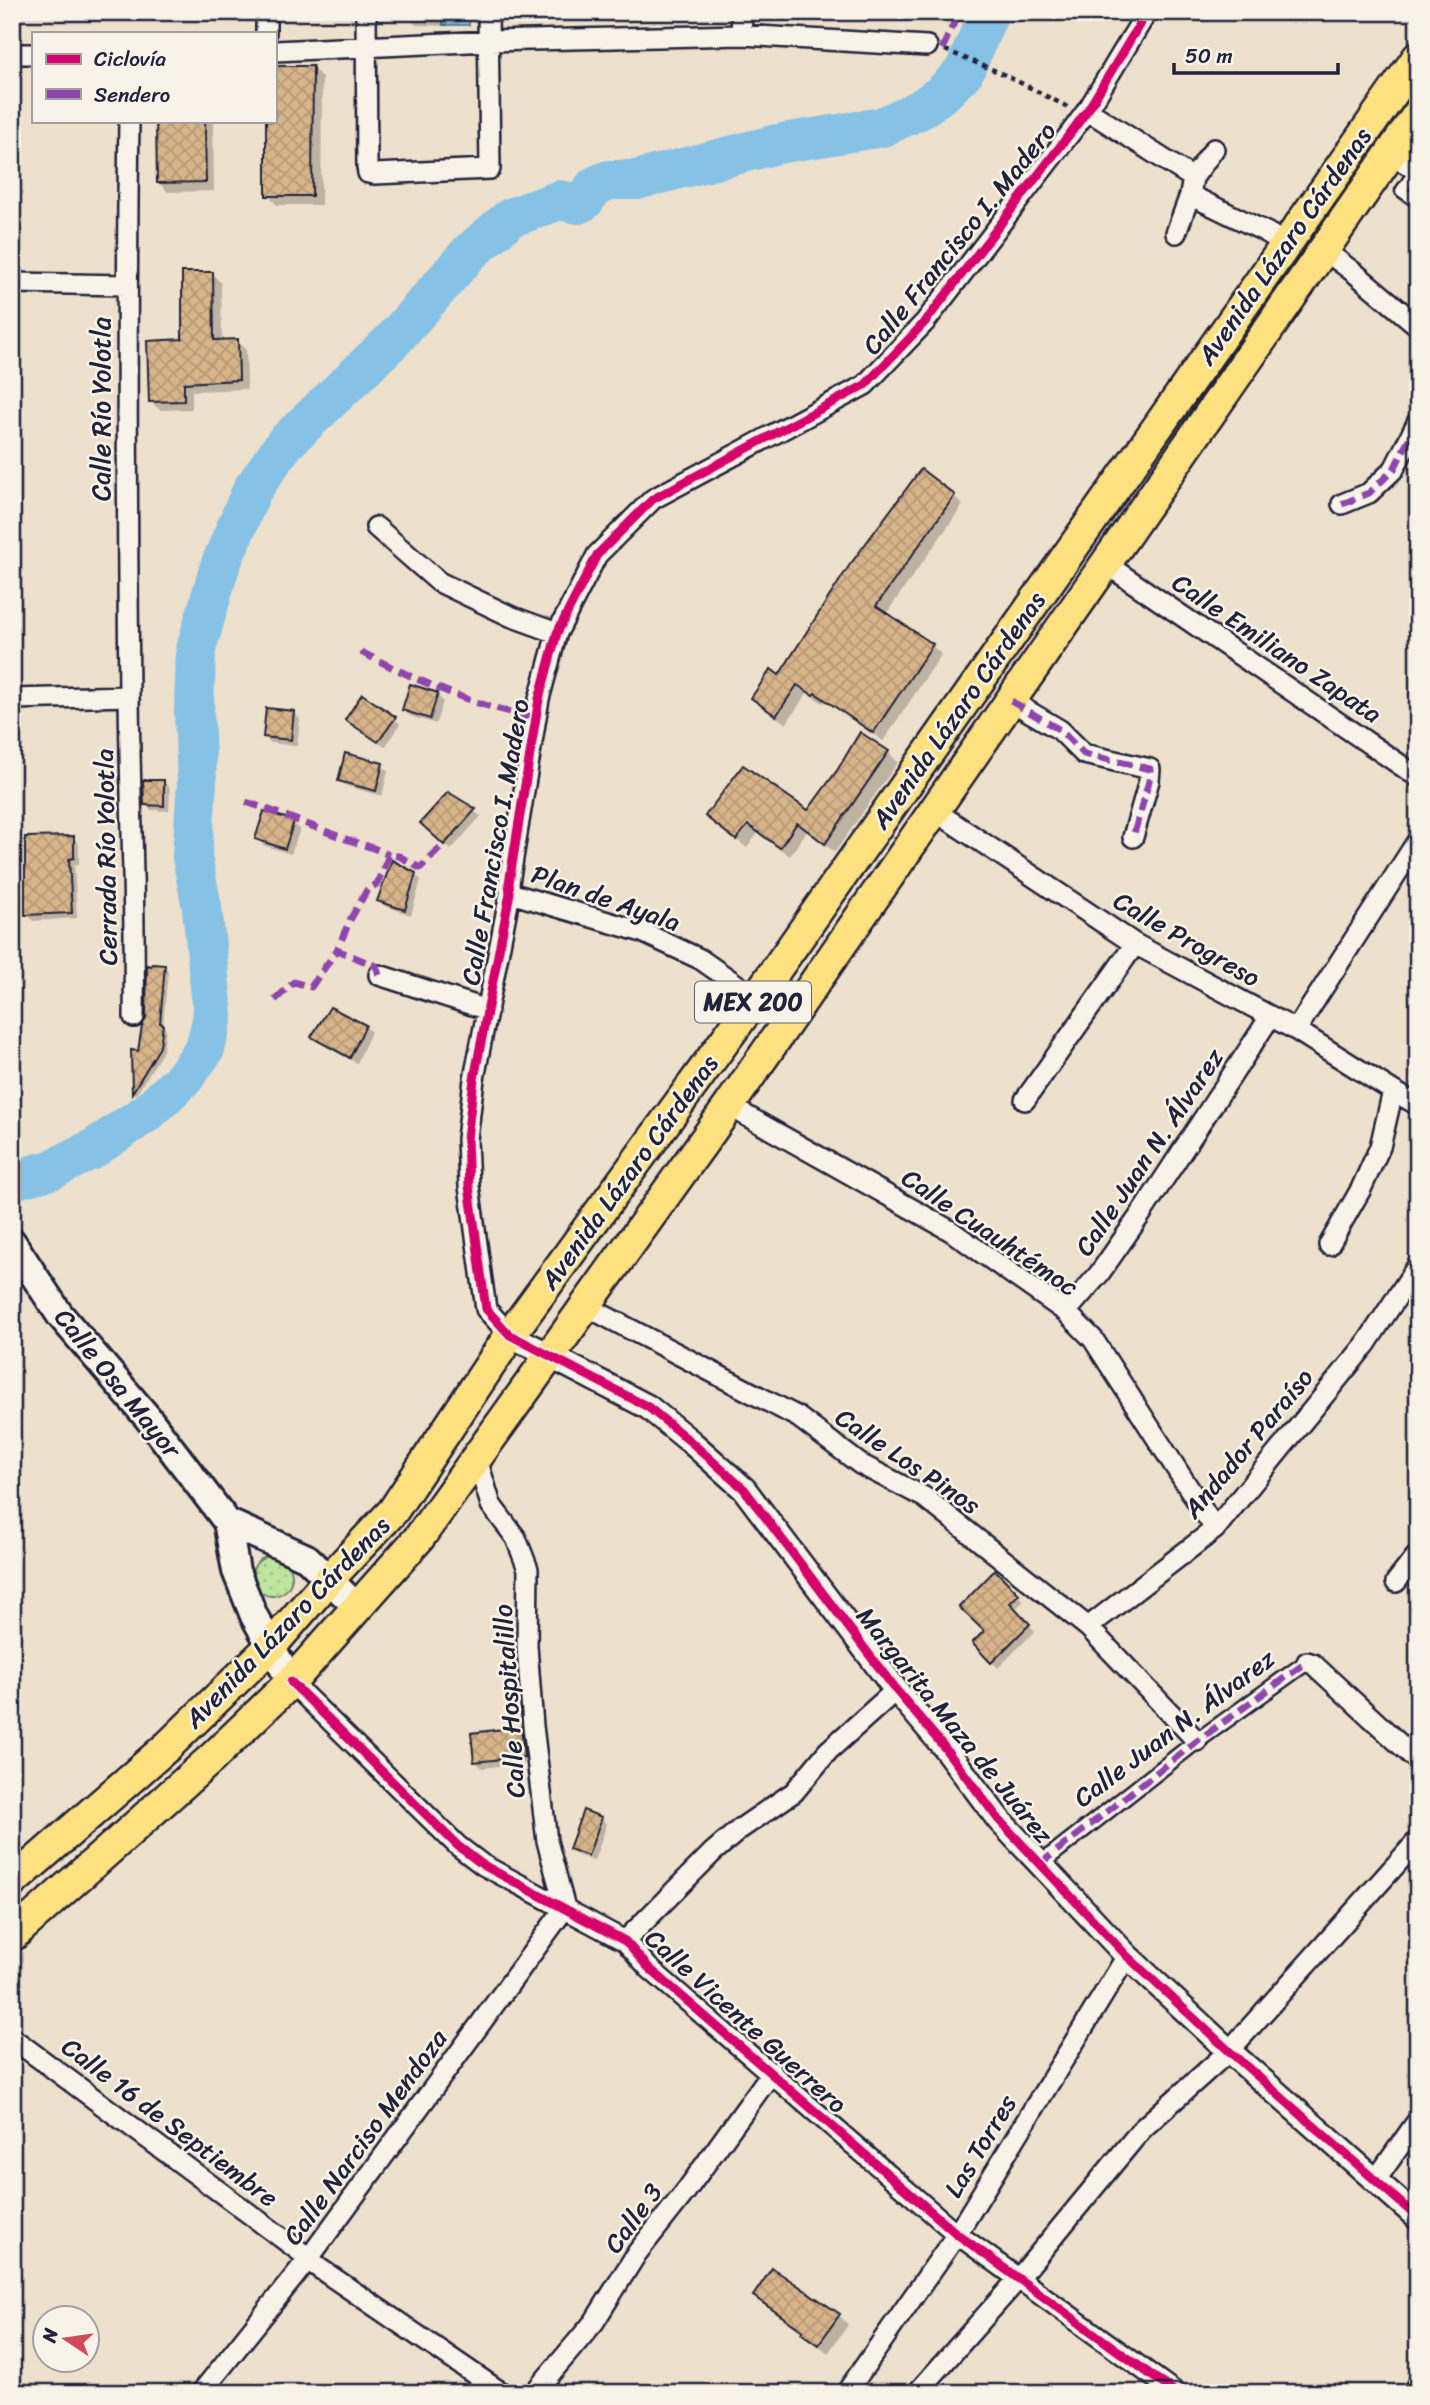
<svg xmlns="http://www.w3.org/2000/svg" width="1430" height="2405" viewBox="0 0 1430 2405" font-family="Sriracha,sans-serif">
<defs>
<pattern id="grass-dots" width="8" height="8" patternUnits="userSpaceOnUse" patternTransform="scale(1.75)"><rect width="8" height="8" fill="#bfe49e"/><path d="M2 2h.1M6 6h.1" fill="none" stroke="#a4c389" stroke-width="1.8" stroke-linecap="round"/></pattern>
<pattern id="water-waves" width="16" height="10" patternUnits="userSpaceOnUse" patternTransform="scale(1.75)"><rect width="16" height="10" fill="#86c2e6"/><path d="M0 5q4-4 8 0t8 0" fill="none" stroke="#73a6c6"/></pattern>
<pattern id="building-cross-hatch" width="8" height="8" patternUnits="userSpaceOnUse" patternTransform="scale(1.75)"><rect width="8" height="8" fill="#d7b489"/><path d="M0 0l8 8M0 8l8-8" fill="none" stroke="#b89a77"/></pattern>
</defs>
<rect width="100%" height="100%" fill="#ede0cc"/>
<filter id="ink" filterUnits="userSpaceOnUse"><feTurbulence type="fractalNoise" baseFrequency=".0143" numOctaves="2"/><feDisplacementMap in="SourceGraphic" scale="14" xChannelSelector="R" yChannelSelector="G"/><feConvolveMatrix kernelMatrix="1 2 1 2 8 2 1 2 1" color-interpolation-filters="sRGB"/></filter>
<g filter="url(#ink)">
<!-- grass -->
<path fill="url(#grass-dots)" stroke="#70836c" stroke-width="2" d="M252 1576a20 20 0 1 1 40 0a20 20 0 1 1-40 0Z"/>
<!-- water -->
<path fill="url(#water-waves)" stroke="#5e82a2" stroke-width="2" d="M 443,12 L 469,12 L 469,25 L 443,25 Z"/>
<!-- shadow -->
<path fill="#0003" d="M 407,12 L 448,12 L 448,26 L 416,25 L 407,16 Z
M 275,68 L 312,68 L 322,77 L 321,205 L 277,205 L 268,195 L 268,121 L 275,121 Z
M 158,121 L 213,121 L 214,191 L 168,192 L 158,182 Z
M 212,274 L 221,283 L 222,341 L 237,341 L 246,350 L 247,389 L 192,391 L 192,409 L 160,410 L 151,402 L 184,341 Z
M 954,496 L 963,505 L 886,614 L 932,645 L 941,655 L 883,741 L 825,701 L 823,703 L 807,693 L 786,724 L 763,707 L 753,698 L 779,677 Z
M 437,695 L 443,701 L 436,724 L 410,716 L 404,710 Z
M 294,713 L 300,719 L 297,746 L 271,743 L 265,737 Z
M 394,718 L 400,724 L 385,747 L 347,720 Z
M 861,734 L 888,752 L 898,762 L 835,852 L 807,831 L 790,856 L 758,833 L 747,848 L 707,816 L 808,812 L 839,770 Z
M 382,765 L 388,771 L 382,796 L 346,786 L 340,780 Z
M 164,782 L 170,788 L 169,811 L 151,810 L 145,804 Z
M 449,794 L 481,816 L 451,850 L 423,823 Z
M 265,814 L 293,823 L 300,829 L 291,854 L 263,845 L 257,839 Z
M 73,837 L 79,844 L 79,864 L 74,864 L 77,918 L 33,921 L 27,914 Z
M 415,874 L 421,880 L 411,915 L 385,906 L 379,900 Z
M 164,967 L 168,971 L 163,1026 L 166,1029 L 163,1051 L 136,1095 L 133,1092 L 133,1052 L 139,1053 Z
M 365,1026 L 371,1032 L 357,1063 L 319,1043 L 313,1037 Z
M 995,1572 L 1024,1601 L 1014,1610 L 1035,1631 L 998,1668 L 974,1643 L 986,1631 Z
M 520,1729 L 526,1735 L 530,1762 L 482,1768 L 476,1762 Z
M 601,1818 L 607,1824 L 594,1861 L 577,1855 L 571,1849 Z
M 755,2296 L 839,2315 L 848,2325 L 828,2353 Z"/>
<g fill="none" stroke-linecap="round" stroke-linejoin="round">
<!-- river -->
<path stroke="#86c2e6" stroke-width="40" d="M 12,1180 L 51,1170 L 93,1149 L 148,1112 L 184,1078 L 205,1049 L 213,1016 L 202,907 L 192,857 L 197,783 L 194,711 L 196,649 L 220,566 L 252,490 L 285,443 L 394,339 L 469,253 L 510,218 L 560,200 L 578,204 L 584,201 L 595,186 L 609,180 L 636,180 L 777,144 L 882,127 L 921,109 L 944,92 L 964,72 L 989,12"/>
</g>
<!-- building -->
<path fill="url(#building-cross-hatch)" stroke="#22223b" stroke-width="2" d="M 275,66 L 313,66 L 312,196 L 266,196 L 266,121 L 275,121 Z
M 156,121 L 205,121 L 206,182 L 157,183 Z
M 182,272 L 213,272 L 214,340 L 238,339 L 239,380 L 184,383 L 184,401 L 149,402 L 147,341 L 182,339 Z
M 921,469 L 955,495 L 876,606 L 933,644 L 873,733 L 815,693 L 813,695 L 797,685 L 776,716 L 751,698 L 771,669 L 779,675 L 849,566 Z
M 410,684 L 438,693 L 430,719 L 402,710 Z
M 362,694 L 396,717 L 378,742 L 345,720 Z
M 266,708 L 294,711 L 291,740 L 263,737 Z
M 860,732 L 889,751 L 825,844 L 797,823 L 780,848 L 748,825 L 736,840 L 705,816 L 743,765 L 808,810 L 838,769 Z
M 345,753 L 383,763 L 376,791 L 338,781 Z
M 143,780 L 164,780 L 164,806 L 144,805 Z
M 448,792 L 476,809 L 444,845 L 420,823 Z
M 264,811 L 294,821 L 285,849 L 255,839 Z
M 74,836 L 74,858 L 69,859 L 72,913 L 25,915 L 25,837 Z
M 392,860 L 416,873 L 405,910 L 377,901 Z
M 152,964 L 165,965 L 160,1023 L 163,1024 L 160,1047 L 132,1093 L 131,1050 L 138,1051 L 142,1026 L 146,1018 L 147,965 L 151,966 Z
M 330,1007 L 366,1025 L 350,1058 L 311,1037 Z
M 995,1570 L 1019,1594 L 1010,1603 L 1030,1624 L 991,1663 L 972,1643 L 984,1631 L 959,1607 Z
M 521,1727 L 524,1757 L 474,1762 L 471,1733 Z
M 583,1810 L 602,1817 L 588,1856 L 569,1849 Z
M 772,2268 L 840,2314 L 818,2345 L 801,2333 L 803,2331 L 753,2296 Z"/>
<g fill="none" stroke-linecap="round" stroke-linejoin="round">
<defs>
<path id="service" d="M 1416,169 L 1401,191 L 1418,203"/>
<path id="pedestrian" d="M 1040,1864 L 1197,1741 L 1307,1662"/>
<path id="minor" d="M 266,12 L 266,33
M 366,12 L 367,167 L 368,173 L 374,174 L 490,169 L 488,12
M 741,12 L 742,35
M 275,51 L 490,41 L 742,35 L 927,46
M 12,54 L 33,54
M 1087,110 L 1193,178
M 129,121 C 126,312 127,503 129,694 C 130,802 136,909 134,1017
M 1390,154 L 1418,171
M 1190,195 L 1266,232 L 1286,244
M 1176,233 L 1190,195 L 1193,178 L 1214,149
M 1324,250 L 1356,274 L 1418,326
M 12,283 L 127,285
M 1342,504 L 1369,493 L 1394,469 L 1418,421
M 376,527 L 439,582 L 510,616 L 557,633
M 1106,564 L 1418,777
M 12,699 L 129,696
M 1011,701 L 1060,730 L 1084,754 L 1150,769 L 1149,781 L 1133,837
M 935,811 L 1135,944 L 1296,1030 L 1393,1091 L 1418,1105
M 510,893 L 642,932 L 700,959 L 756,998
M 379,975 L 488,1010
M 1296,1030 L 1418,840
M 1025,1100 L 1135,944
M 729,1106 L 951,1231 L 1066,1312 L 1093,1339 L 1215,1529
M 1329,1245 L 1361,1189 L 1380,1147 L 1393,1091
M 584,1305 L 798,1417 L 860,1464 L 924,1497 L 1088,1627 L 1197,1741
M 1066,1312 L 1099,1274 L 1141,1214 L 1270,1017
M 510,1335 L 486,1309 L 469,1186 L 467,1139 L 474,1079 L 510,893 L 509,883 L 539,699 L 557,633 L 597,555 L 653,499 L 865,385 L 925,322 L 1072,131 L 1089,108 L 1147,12
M 477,1459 L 491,1505 L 516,1538 L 528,1569 L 527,1646 L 533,1726 L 547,1841 L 565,1908
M 1396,1582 L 1418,1554
M 1088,1627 L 1215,1529 L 1366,1344 L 1418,1265
M 1307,1662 L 1313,1664 L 1418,1761
M 291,1682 L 458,1846 L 483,1865 L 625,1941 L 649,1968 L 957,2234 L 1176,2393
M 625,1941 L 713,1852 L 740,1829 L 794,1792 L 828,1751 L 896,1690
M 12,2038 L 309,2258 L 316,2266 L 502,2393
M 1375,2181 L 1418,2120
M 201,2393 L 309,2258 L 565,1908
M 534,2393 L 594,2322 L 637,2253 L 686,2191 L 772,2072
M 846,2393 L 957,2234 L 1127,1956
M 917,2393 L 1019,2278 L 1142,2129 L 1229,2051 L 1418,1840
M 1411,2393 L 1418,2385"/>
<path id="tertiary" d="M 510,1335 L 648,1407 L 691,1442 L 744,1489 L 896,1690 L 944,1747 L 999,1820 L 1127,1956 L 1229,2051 L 1418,2218"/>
<path id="secondary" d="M 12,1242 L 60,1315 L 148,1418 L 227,1522 L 236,1571 L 254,1616 L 291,1682
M 227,1522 L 307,1558 L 357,1607"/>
<path id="primary" d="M 12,1882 L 169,1745 L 272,1645 L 330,1578 L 393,1511 L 510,1335 L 756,998 L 1418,57
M 12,1936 L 212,1758 L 291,1682 L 419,1538 L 729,1106 L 1418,114"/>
</defs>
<!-- service casing -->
<use href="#service" stroke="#22223b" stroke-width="15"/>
<!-- pedestrian casing -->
<use href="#pedestrian" stroke="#22223b" stroke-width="19"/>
<!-- minor casing -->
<use href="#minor" stroke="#22223b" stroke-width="24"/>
<!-- tertiary casing -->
<use href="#tertiary" stroke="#22223b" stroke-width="28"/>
<!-- secondary casing -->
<use href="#secondary" stroke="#22223b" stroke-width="32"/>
<!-- primary casing -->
<use href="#primary" stroke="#22223b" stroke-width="35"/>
<!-- path -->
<path stroke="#22223b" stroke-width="4.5" stroke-dasharray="5 5" stroke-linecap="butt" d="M 945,50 L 1001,73 L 1068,107"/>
<!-- service -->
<use href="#service" stroke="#f7f3e8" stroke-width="10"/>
<!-- pedestrian -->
<use href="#pedestrian" stroke="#f7f3e8" stroke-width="14"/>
<!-- minor -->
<use href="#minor" stroke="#f7f3e8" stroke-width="19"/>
<!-- tertiary -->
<use href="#tertiary" stroke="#f7f3e8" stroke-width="23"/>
<!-- secondary -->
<use href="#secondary" stroke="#f7f3e8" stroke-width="26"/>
<!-- primary -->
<use href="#primary" stroke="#fde080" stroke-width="30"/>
<!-- quiet -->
<path stroke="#8e44ad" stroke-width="7" stroke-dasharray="14 7" stroke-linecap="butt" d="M 942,49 L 959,12
M 1342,504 L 1369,493 L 1394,469 L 1418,421
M 361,652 C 415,679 476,708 536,717
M 1011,701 L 1060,730 L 1084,754 L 1150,769 L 1149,781 L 1133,837
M 246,802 C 279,813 311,826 343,838 C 359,844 374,847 389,855
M 379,975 L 376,966 L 337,950 L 350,920 L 367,890 L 377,884 L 389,855 L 399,856 L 420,868 L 440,848
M 275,1000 L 294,982 L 311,987 L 337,950
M 1040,1864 L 1197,1741 L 1307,1662"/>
<defs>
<path id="cycleway" d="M 1147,12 L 1089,108 L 1072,131 L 925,322 L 865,385 L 653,499 L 597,555 L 557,633 L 539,699 L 509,883 L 510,893 L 474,1079 L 467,1139 L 469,1186 L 486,1309 L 510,1335 L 648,1407 L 691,1442 L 744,1489 L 896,1690 L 944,1747 L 999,1820 L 1127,1956 L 1229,2051 L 1418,2218
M 291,1682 L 458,1846 L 483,1865 L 625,1941 L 649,1968 L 957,2234 L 1176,2393"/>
</defs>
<!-- cycleway casing -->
<use href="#cycleway" stroke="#f7f3e8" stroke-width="13"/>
<!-- cycleway -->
<use href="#cycleway" stroke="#d6006c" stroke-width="9"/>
</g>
</g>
<g text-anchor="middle" stroke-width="5" stroke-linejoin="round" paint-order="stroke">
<!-- shield labels -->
<rect fill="#f7f3e8" stroke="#62616f" stroke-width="2" x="695" y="981.5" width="116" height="41" rx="5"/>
<g font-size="24" font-weight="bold" fill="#22223b">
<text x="753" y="1010">MEX 200</text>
</g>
<!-- street labels -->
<g font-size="26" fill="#22223b" stroke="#f7f3e8">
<text transform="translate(959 238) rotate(-51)" y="9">Calle Francisco I. Madero</text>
<text transform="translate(1284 246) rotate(-55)" y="9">Avenida Lázaro Cárdenas</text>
<text transform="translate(101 409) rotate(-90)" y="9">Calle Río Yolotla</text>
<text transform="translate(1277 648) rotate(34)" y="9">Calle Emiliano Zapata</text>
<text transform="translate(958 710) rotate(-55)" y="9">Avenida Lázaro Cárdenas</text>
<text transform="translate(495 842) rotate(-80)" y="9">Calle Francisco I. Madero</text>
<text transform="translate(106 857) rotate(-91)" y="9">Cerrada Río Yolotla</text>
<text transform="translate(606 898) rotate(19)" y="9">Plan de Ayala</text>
<text transform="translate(1187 939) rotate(30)" y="9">Calle Progreso</text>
<text transform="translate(1149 1152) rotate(-56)" y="9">Calle Juan N. Álvarez</text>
<text transform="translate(629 1172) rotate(-54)" y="9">Avenida Lázaro Cárdenas</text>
<text transform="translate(990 1232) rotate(34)" y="9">Calle Cuauhtémoc</text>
<text transform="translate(118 1383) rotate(51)" y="9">Calle Osa Mayor</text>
<text transform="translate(1248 1443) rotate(-50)" y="9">Andador Paraíso</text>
<text transform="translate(908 1461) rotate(34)" y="9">Calle Los Pinos</text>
<text transform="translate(287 1622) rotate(-46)" y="9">Avenida Lázaro Cárdenas</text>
<text transform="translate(509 1701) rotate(-94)" y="9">Calle Hospitalillo</text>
<text transform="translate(955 1725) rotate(51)" y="9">Margarita Maza de Juárez</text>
<text transform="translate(1174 1728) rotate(-37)" y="9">Calle Juan N. Álvarez</text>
<text transform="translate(746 2021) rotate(42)" y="9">Calle Vicente Guerrero</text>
<text transform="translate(170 2122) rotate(37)" y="9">Calle 16 de Septiembre</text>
<text transform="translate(365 2137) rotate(-54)" y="9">Calle Narciso Mendoza</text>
<text transform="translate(980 2146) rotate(-59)" y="9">Las Torres</text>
<text transform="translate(633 2218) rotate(-54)" y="9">Calle 3</text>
</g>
</g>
<!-- margin -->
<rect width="1430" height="2405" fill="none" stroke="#f7f3e8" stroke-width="42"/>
<rect x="21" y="21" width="1388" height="2363" fill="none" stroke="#22223b" stroke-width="2.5" filter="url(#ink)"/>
<!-- legend -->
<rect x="32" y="32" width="245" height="91" fill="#f7f3e8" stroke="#a29fa3" stroke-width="2"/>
<rect x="46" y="54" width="35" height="10" fill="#d6006c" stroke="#a29fa3" stroke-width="2"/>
<text x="94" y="66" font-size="21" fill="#22223b">Ciclovía</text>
<rect x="46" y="89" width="35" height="10" fill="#8e44ad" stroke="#a29fa3" stroke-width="2"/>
<text x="94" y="102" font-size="21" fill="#22223b">Sendero</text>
<!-- north arrow -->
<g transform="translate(66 2339) rotate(283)"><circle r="33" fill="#f7f3e8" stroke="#a29fa3" stroke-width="2"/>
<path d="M0-5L12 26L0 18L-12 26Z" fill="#d1495b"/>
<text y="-10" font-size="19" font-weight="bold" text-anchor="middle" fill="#22223b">N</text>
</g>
<!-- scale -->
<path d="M1174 63v10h164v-10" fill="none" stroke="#22223b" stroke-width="3.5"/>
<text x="1185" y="63" font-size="21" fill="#22223b" stroke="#f7f3e8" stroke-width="5" paint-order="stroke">50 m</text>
</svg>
